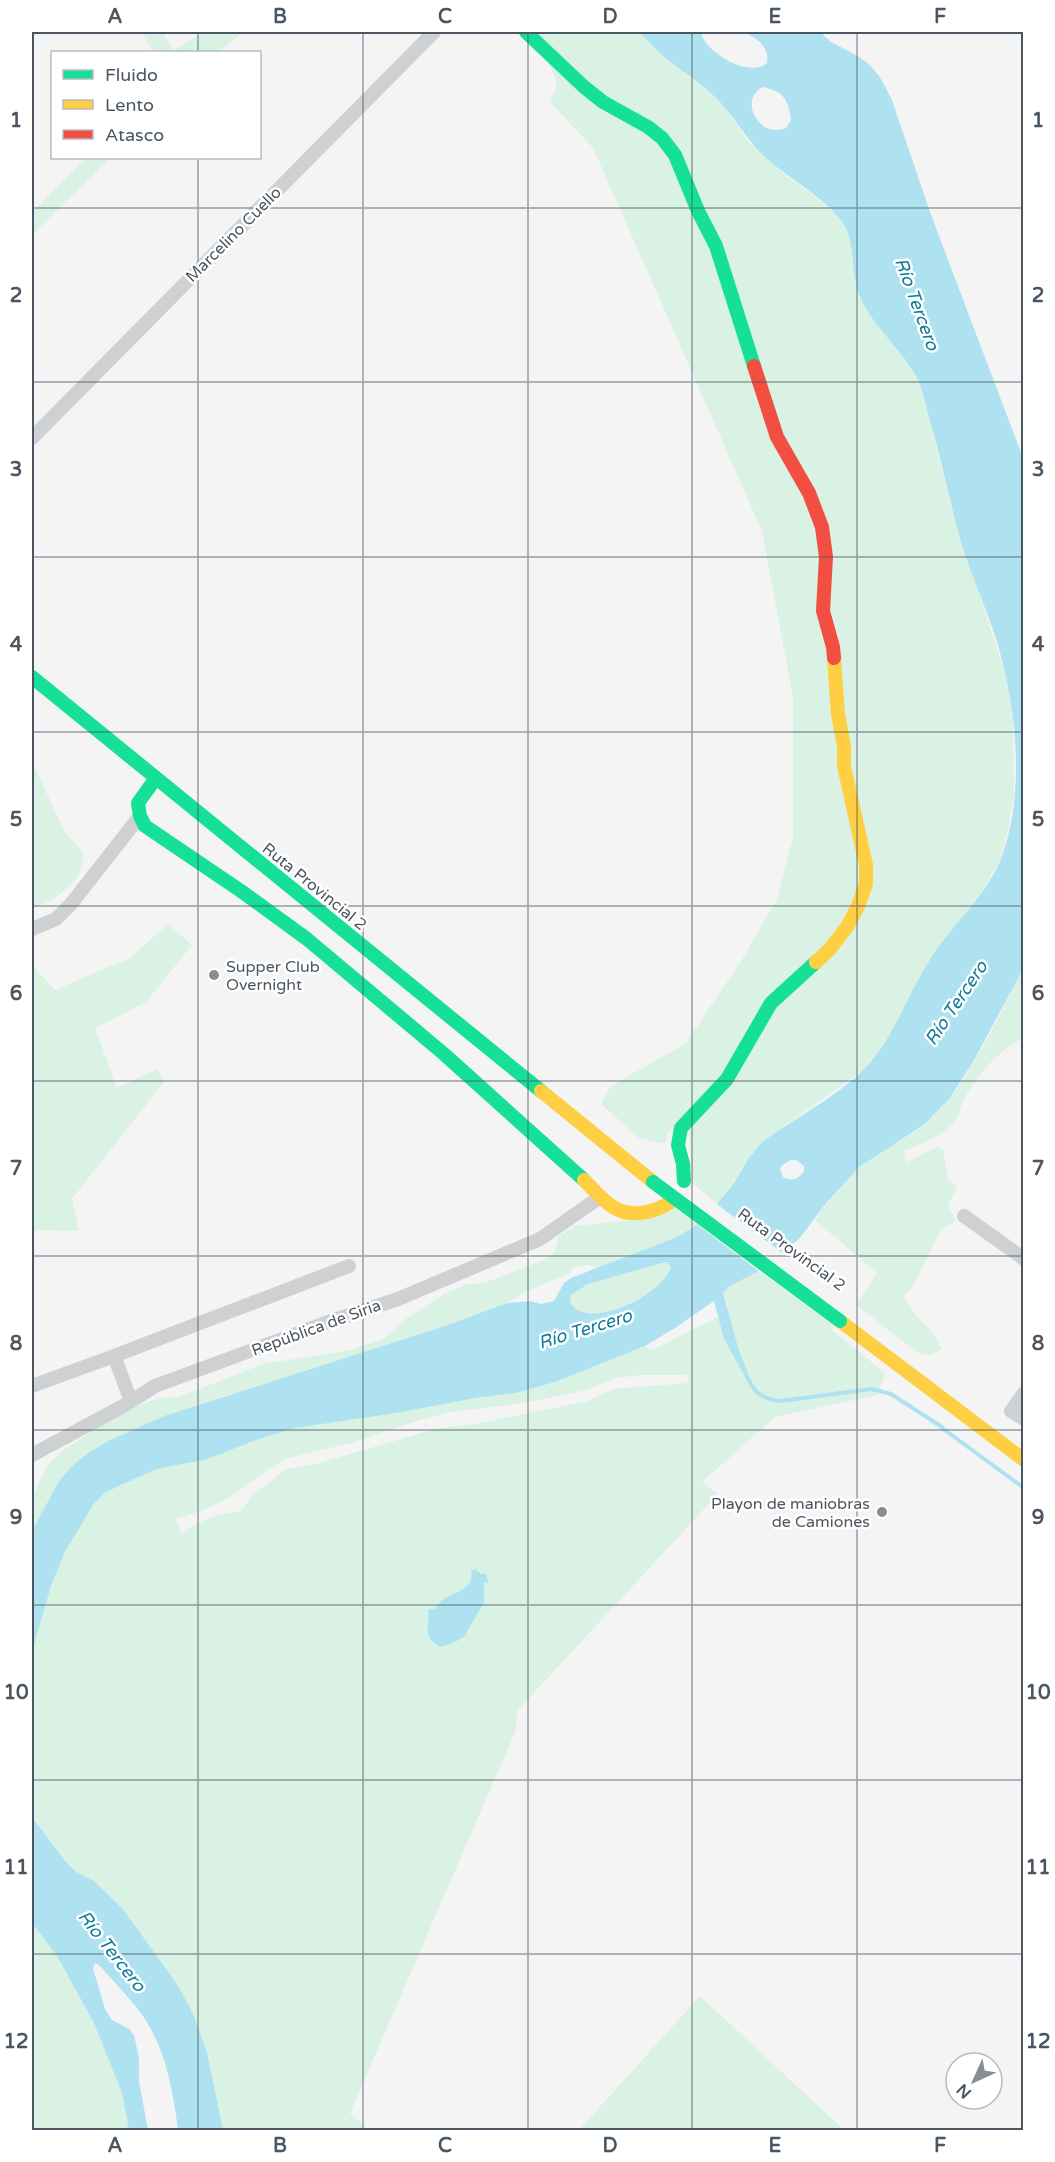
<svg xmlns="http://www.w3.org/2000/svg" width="1055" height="2162" viewBox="0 0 1055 2162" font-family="'Varela Round',sans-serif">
<rect width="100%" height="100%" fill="#f4f4f4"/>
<!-- green -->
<path fill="#d9f2e3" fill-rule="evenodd" d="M 141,32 L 162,32 L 174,50 L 204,32 L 243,32 L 219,52 L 154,52 Z
M 531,32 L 639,32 L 670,62 L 712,94 L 725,107 L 748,141 L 787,176 L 834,211 L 845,225 L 851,245 L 854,273 L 859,294 L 888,338 L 905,358 L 917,379 L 926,403 L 952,511 L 1007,679 L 1013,718 L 1014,796 L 1008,830 L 1001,858 L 982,891 L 920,975 L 902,1014 L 880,1050 L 863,1070 L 761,1143 C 745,1162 733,1184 717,1204 L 692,1183 L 688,1113 L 668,1132 L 665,1144 L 639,1138 L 601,1104 L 611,1086 L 686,1043 L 743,958 L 777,899 L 793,838 L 793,697 L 762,531 L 593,148 L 550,102 L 557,85 L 543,43 Z
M 85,158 L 110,158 L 32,235 L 32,213 Z
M 32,762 L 65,832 L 83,853 C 82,857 83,863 82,867 C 77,884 48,905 32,908 Z
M 168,924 L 192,945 L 146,1002 L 95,1028 L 117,1088 L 157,1069 L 164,1082 L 72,1199 L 79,1231 L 32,1230 L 32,965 L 55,990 L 130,958 Z
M 1023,969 L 1023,1038 C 998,1051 979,1073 965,1097 C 961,1104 960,1113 956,1119 C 945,1136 922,1143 904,1151 L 907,1162 L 937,1147 L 943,1149 L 948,1179 L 957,1186 L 948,1206 L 956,1220 L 940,1231 L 913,1287 L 904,1296 C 913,1318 932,1326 942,1349 L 930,1355 L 918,1353 L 856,1305 L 877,1273 L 815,1220 C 832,1195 849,1172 874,1155 C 890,1144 910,1137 925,1124 C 969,1086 996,1019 1023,969 Z
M 672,1206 L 696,1224 L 677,1237 L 598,1268 L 586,1265 L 573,1268 L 569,1274 L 529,1290 L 507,1303 L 445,1326 L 308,1371 L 224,1396 L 164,1416 L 108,1441 L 73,1465 L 59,1481 L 32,1531 L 32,1499 L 47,1466 L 61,1452 L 96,1428 L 136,1406 L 159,1398 L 179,1397 L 263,1364 L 350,1350 L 384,1339 L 404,1320 L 444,1294 L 468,1284 L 484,1283 L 544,1260 L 554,1253 L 559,1236 L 575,1226 L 652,1218 Z
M 666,1262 L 671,1266 C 664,1294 590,1332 570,1303 L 571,1295 L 588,1284 Z
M 759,1271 L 834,1326 L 832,1330 L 885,1373 L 878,1395 L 775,1417 L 702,1482 L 718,1494 L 517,1711 L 516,1730 L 350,2113 L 369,2130 L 223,2130 L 207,2052 L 194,2016 L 179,1987 L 123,1909 L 94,1881 L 75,1871 L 66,1862 L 32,1817 L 32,1652 L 51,1586 L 65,1552 L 80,1524 L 93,1505 L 105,1493 L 157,1469 L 208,1459 L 256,1440 L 295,1428 L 475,1398 L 516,1393 L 555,1382 L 645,1346 L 651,1350 C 663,1347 671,1340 682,1335 C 700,1325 714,1323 728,1307 L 723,1293 L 728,1287 ZM 641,1375 L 687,1375 L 689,1383 L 613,1389 L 588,1401 L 476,1424 L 439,1428 L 319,1463 L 285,1470 L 252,1496 L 241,1511 C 217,1515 200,1518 182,1535 L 176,1519 L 204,1510 L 230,1497 L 275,1465 L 288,1458 L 351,1443 L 403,1425 L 449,1412 L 509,1405 L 549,1398 L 586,1390 L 616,1378 Z
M 32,1923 L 57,1956 L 94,2023 L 122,2093 L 129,2130 L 32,2130 Z
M 700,1996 L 844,2130 L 579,2130 Z"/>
<!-- water -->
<path fill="#aee2f0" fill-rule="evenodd" d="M 639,32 L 701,32 C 704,52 750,79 767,63 C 770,46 756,38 743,32 L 820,32 L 831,42 L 856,55 L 869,64 L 880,77 L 892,100 L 930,212 L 1023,458 L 1023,969 L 973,1062 L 949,1099 L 925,1124 L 859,1167 L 827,1202 L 799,1239 L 759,1271 L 728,1287 L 723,1293 L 739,1351 L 747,1370 L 742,1371 L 724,1339 L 714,1301 L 675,1328 L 645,1346 L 555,1382 L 516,1393 L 475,1398 L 396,1413 L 295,1428 L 256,1440 L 208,1459 L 157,1469 L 119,1486 L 105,1493 L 93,1505 L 65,1552 L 51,1586 L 32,1652 L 32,1531 L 59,1481 L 73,1465 L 88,1453 L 108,1441 L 164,1416 L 445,1326 L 507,1303 L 530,1301 L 541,1304 L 554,1301 L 564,1283 L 571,1278 L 677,1237 L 693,1227 L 717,1204 L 733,1184 L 749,1158 L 761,1143 C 793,1119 837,1097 864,1069 C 896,1036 908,991 933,955 C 955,922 988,893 1002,856 C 1026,790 1016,703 996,639 C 984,602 968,568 958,531 C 948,495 941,457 930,421 C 926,406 923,390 916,376 C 900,347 871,325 859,294 C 850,271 856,243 843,223 C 829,201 787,177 766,158 C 746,140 734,115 715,97 C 702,84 687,75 673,64 C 660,54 650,43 639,32 ZM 762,87 C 784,91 788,99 791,120 L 786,128 C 783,129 780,130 776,130 C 759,131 739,102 762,87 ZM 791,1160 L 796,1160 L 804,1166 L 804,1171 C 799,1179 792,1182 783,1177 L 780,1169 L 782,1165 ZM 666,1262 L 671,1266 C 664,1294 590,1332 570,1303 L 571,1295 L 588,1284 Z
M 476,1569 L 481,1574 L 486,1574 L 488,1582 L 484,1583 L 484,1602 L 464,1637 L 451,1644 L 440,1647 C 420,1634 431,1627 428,1610 L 435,1609 C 437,1606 439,1603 441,1601 C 453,1591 475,1591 471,1571 Z
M 32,1817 L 66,1862 L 75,1871 L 94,1881 L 123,1909 L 179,1987 L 194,2016 L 207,2052 L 223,2130 L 178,2130 C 173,2091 166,2050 143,2016 C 131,1999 115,1983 101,1967 L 95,1963 L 93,1968 L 105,2009 L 112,2020 L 129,2029 L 134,2035 L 139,2058 L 139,2081 L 148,2130 L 129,2130 L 122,2093 L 94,2023 L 57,1956 L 32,1923 Z"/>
<!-- pier -->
<path fill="#f4f4f4" d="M 714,1202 L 784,1254 L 761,1273 L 694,1222 Z"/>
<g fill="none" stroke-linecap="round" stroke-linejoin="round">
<!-- stream -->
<path stroke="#aee2f0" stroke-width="4" d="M 743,1368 C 753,1390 756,1398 781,1401 L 871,1389 L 891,1394 L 942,1427
M 942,1428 L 1024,1488"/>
<!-- street -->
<path stroke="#ced0d2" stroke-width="14" d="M 32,438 L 434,32
M 32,929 L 56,919 L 71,904 L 140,816
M 964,1216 L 1024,1259
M 114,1356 L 349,1266
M 32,1386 L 114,1356 L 131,1401
M 1024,1393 L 1011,1411 L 1024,1419
M 32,1455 L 125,1405 L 155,1386 L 328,1322 L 398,1299 L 540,1239 L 600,1197"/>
<!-- fast -->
<path stroke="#16e098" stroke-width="14" d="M 526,32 L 583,86 L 603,102 L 648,127 L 662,138 L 675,155 L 698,211 L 716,246 L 754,366
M 32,677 L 541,1091
M 156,778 L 138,803 L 140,816 L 145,826 L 241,891 L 307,939 L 444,1054 L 584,1180
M 684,1181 L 683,1164 L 678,1145 L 681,1128 L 727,1079 L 771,1003 L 816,962"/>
<!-- slow -->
<path stroke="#ffcf43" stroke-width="14" d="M 816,962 L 829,950 L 847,927 L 858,906 L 866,884 L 866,865 L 844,766 L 844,746 L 838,714 L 834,658
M 541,1091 L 653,1182
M 584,1180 C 593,1189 602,1200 613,1207 C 630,1218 653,1213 669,1203
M 840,1321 L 1024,1460"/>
<!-- jam -->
<path stroke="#f24e42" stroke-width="14" d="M 754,366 L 777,437 L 809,493 L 822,527 L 826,557 L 823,611 L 833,647 L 834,658"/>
<!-- fast-bridge -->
<path stroke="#16e098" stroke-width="14" d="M 653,1182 L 840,1321"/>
</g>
<!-- grid -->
<path fill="none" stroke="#4a5661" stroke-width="1.5" stroke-opacity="0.55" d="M 198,32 L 198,52M 363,32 L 363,2130M 528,32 L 528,2130M 692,32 L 692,2130M 857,32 L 857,2130M 198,158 L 198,2130M 32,208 L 1024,208M 32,382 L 1024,382M 32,557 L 1024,557M 32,732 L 1024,732M 32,906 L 1024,906M 32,1081 L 1024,1081M 32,1256 L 1024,1256M 32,1430 L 1024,1430M 32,1605 L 1024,1605M 32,1780 L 1024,1780M 32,1954 L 1024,1954"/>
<!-- markers -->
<g fill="#868d94" stroke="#fff" stroke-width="2">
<circle cx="214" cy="975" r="6"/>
<circle cx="882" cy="1512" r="6"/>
</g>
<g text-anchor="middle" stroke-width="5" stroke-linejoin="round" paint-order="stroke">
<!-- street labels -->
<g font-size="16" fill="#4a5661" stroke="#fff">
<text transform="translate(233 234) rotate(-45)" y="6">Marcelino Cuello</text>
<text transform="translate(315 886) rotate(39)" y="6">Ruta Provincial 2</text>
<text transform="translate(792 1249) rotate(36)" y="6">Ruta Provincial 2</text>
<text transform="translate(316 1327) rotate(-20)" y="6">República de Siria</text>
</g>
<!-- poi labels -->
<g font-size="16" fill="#4a5661" stroke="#fff" text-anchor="start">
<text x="226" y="972">Supper Club<tspan x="226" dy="18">Overnight</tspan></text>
<text x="870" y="1509" text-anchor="end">Playon de maniobras<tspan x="870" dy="18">de Camiones</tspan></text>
</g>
<!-- water labels -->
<g font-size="18" font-style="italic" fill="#0c7c9b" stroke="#fff">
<text transform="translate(917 304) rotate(70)" y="6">Río Tercero</text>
<text transform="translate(956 1003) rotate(-56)" y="6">Río Tercero</text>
<text transform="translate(585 1329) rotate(-17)" y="6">Río Tercero</text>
<text transform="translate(112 1951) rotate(52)" y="6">Río Tercero</text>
</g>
</g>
<!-- border -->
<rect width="1055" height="2162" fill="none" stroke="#ffffff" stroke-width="66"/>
<!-- legend -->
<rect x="51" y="51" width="210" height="108" fill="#ffffff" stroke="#b7bbc0" stroke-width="1.5"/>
<rect x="63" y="70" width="30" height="9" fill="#16e098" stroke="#b7bbc0" stroke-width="1.5"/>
<text x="105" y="81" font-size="18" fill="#4a5661">Fluido</text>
<rect x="63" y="100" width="30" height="9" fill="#ffcf43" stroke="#b7bbc0" stroke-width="1.5"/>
<text x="105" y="111" font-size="18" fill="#4a5661">Lento</text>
<rect x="63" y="130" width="30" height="9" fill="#f24e42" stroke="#b7bbc0" stroke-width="1.5"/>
<text x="105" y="141" font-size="18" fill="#4a5661">Atasco</text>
<!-- north arrow -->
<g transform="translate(974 2081) rotate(225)"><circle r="28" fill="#ffffff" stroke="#b7bbc0" stroke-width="1.5"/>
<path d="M0-4.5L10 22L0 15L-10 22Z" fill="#868d94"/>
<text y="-9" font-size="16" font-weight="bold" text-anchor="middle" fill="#4a5661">N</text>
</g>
<rect x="33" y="33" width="989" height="2096" fill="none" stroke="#4a5661" stroke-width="2"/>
<g font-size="20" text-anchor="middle" font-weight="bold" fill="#4a5661">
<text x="115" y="23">A</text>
<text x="280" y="23">B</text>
<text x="445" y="23">C</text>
<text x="610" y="23">D</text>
<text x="775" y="23">E</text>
<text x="940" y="23">F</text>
<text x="16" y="127">1</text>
<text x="1038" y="127">1</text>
<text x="16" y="302">2</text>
<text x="1038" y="302">2</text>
<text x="16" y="476">3</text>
<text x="1038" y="476">3</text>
<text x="16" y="651">4</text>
<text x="1038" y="651">4</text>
<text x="16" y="826">5</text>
<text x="1038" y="826">5</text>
<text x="16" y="1000">6</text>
<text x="1038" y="1000">6</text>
<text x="16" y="1175">7</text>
<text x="1038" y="1175">7</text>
<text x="16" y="1350">8</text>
<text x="1038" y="1350">8</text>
<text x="16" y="1524">9</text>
<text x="1038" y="1524">9</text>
<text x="16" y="1699">10</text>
<text x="1038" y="1699">10</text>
<text x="16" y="1874">11</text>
<text x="1038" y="1874">11</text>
<text x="16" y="2048">12</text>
<text x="1038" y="2048">12</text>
<text x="115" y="2152">A</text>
<text x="280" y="2152">B</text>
<text x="445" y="2152">C</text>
<text x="610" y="2152">D</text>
<text x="775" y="2152">E</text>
<text x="940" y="2152">F</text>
</g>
</svg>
